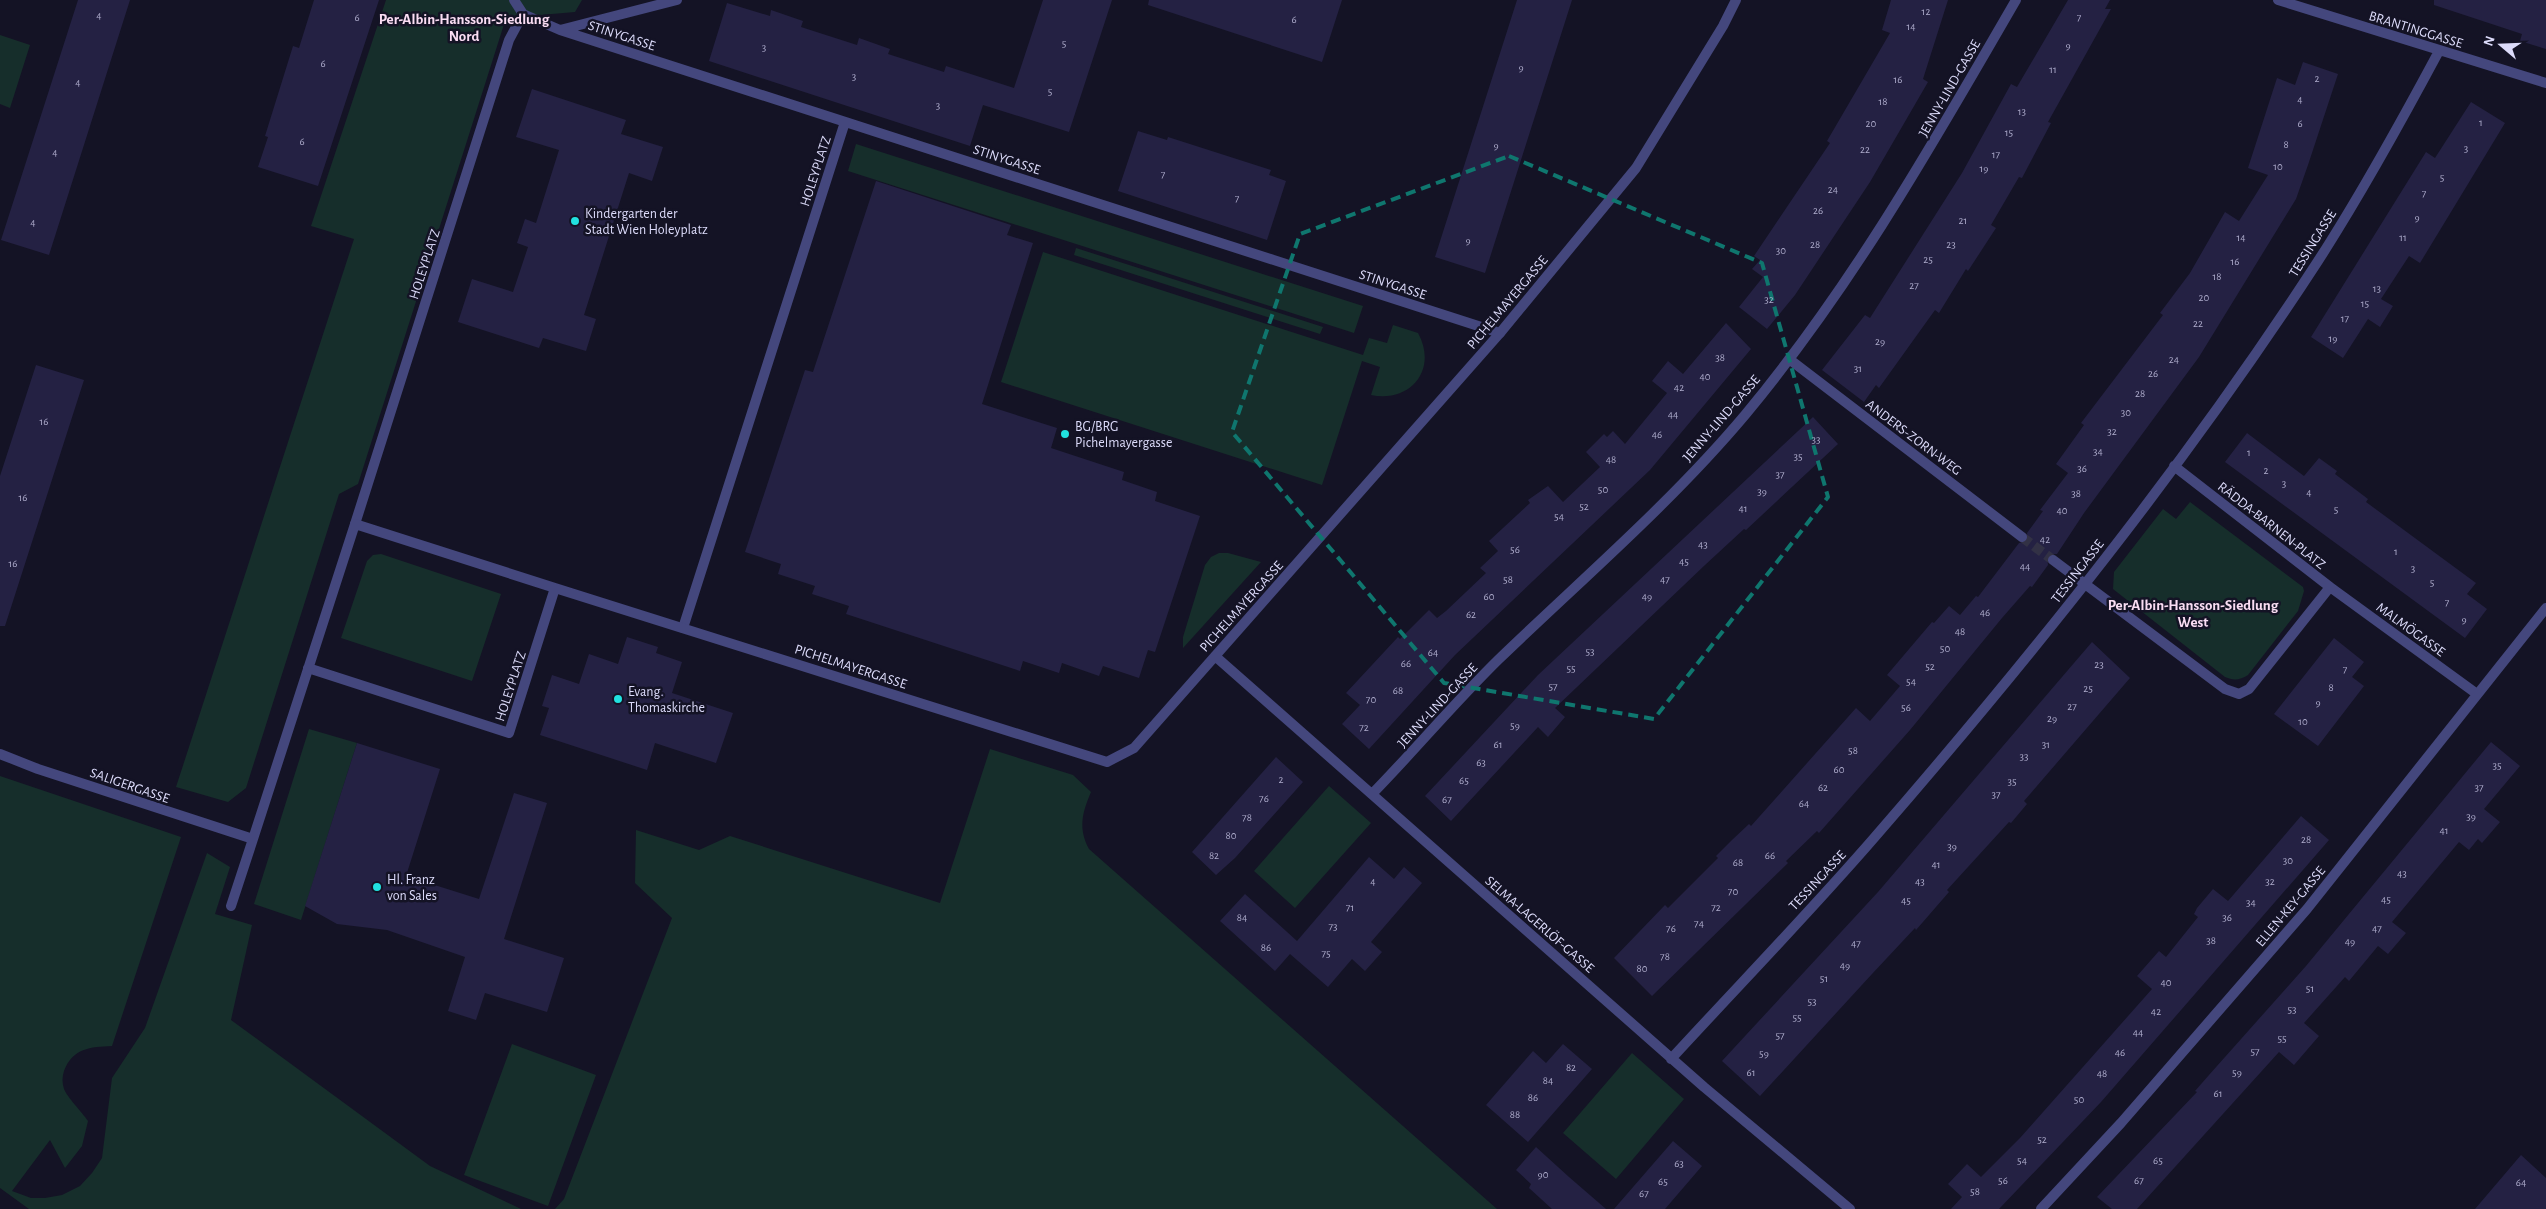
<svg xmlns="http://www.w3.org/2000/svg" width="2546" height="1209" viewBox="0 0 2546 1209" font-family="'Alegreya Sans',sans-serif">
<rect width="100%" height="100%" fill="#141325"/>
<!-- green -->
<path fill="#162e2b" d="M 386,0 L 582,0 L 575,12 L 506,18 L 358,484 L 339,494 L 246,788 L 228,802 L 176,787 L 354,239 L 311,226 Z
M 0,35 L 30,45 L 10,108 L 0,104 Z
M 856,144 L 1363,306 L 1354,333 L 848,171 Z
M 1076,248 L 1323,327 L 1320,334 L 1074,255 Z
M 1043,252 L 1363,355 L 1369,338 L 1387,343 L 1393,325 L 1418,333 C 1438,369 1411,403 1371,395 L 1380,367 L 1362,361 L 1322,485 L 1001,382 Z
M 2190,502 L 2303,587 L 2304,591 L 2298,611 L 2248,675 C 2240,680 2234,681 2225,677 L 2113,589 L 2114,572 L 2163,509 L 2176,519 Z
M 1219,553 L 1228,553 L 1261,562 L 1183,648 L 1183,637 L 1205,565 L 1211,557 Z
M 381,554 L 501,594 L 472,681 L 341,638 L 367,561 L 373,555 Z
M 309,729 L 357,743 L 301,920 L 254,904 Z
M 990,749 L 1073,775 L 1091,792 C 1082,813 1078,829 1089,849 L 1497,1209 L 555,1209 L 564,1199 L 672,918 L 635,883 L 636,830 L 699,850 L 730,836 L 940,903 Z
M 0,776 L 181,837 L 112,1046 C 90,1047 73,1048 64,1071 C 62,1077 62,1083 64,1089 C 67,1097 82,1112 88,1121 L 82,1146 L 65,1168 L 50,1140 L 12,1191 L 31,1198 L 45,1198 L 62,1195 L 80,1186 L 92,1173 L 102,1158 L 112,1078 L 145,1028 L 207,853 L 230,867 L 215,914 L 252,925 L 231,1020 L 430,1166 L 521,1209 L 29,1209 L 0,1188 Z
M 1329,786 L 1371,823 L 1295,908 L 1254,871 Z
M 512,1044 L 596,1075 L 548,1206 L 464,1175 Z
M 1632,1053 L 1684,1099 L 1616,1179 L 1563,1133 Z"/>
<!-- building -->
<path fill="#242143" d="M 78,0 L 130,0 L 49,255 L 1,240 Z
M 314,0 L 379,0 L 318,186 L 258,167 L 268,137 L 265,136 L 293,46 L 299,48 Z
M 1043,0 L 1112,0 L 1069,132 L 983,105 L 970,146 L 709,61 L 727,3 L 770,16 L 771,10 L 803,21 L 801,27 L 857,45 L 859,38 L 890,49 L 888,54 L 944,72 L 946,66 L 1014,88 Z
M 1149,0 L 1342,0 L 1322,62 L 1148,5 Z
M 1517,0 L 1572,0 L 1485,273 L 1435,257 Z
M 1891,0 L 1948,0 L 1923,79 L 1928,82 L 1870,182 L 1795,295 L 1767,329 L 1739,307 L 1763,277 L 1752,269 L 1760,260 L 1754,256 L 1830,143 L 1827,141 L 1890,33 L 1882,30 Z
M 2068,0 L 2110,0 L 2105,9 L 2111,9 L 2048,122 L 2051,123 L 2022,178 L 2019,177 L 1991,225 L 1996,228 L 1968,271 L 1966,269 L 1939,313 L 1935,310 L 1879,388 L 1876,385 L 1864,402 L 1822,370 L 1865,315 L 1870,318 L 1962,173 L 2011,84 L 2017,87 Z
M 2434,0 L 2546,0 L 2546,49 L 2520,41 L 2522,34 L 2434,5 Z
M 2303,62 L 2338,74 L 2308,165 L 2296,199 L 2199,357 L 2084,513 L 2057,554 L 2051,554 L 2047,556 L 2048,565 L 2032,587 L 2030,586 L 2002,618 L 1910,730 L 1819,833 L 1817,831 L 1786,861 L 1788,863 L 1652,996 L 1614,958 L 1665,905 L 1668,908 L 1718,858 L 1716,856 L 1732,840 L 1749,824 L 1751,826 L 1856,708 L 1870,721 L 1900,686 L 1887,675 L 1932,622 L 1934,623 L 1949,606 L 1960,615 L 1976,596 L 1978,597 L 2019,543 L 2028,541 L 2027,533 L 2043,511 L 2040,510 L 2068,473 L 2056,464 L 2084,425 L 2081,423 L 2163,315 L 2160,313 L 2190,273 L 2225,212 L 2239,221 L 2268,175 L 2248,168 L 2277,78 L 2295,85 Z
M 532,89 L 626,120 L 621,134 L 663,147 L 652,181 L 629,173 L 584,315 L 596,319 L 586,351 L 543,338 L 539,348 L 458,322 L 472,279 L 513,292 L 528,247 L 517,243 L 525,219 L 536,223 L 559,150 L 516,137 Z
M 2471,102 L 2505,123 L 2420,263 L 2409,256 L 2381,299 L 2393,306 L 2380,327 L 2368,319 L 2343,358 L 2311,337 L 2426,152 L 2435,158 Z
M 1138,131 L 1167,140 L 1168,137 L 1271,170 L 1269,175 L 1286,181 L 1267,240 L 1118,191 Z
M 876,181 L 1011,225 L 1007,235 L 1033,243 L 982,404 L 1057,428 L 1051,448 L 1124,472 L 1122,480 L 1157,492 L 1155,501 L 1200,516 L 1155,652 L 1148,650 L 1139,678 L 1103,666 L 1099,676 L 1062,663 L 1059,673 L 1023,661 L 1020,671 L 846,614 L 849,606 L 812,594 L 815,586 L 778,574 L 781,564 L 745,552 L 805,370 L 813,372 Z
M 1726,323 L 1751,349 L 1650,470 L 1455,655 L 1369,749 L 1342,724 L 1360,705 L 1346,693 L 1398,637 L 1400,639 L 1429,610 L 1437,618 L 1446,611 L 1486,573 L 1480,568 L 1498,551 L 1489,541 L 1530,503 L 1528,500 L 1548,486 L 1563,502 L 1600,467 L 1586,452 L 1604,434 L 1607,437 L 1613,431 L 1625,444 L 1667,393 L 1652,381 L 1668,361 L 1683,374 Z
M 36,365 L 84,380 L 5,626 L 0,626 L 0,476 Z
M 1813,417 L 1838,444 L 1746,530 L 1744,529 L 1705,565 L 1555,708 L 1565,717 L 1548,737 L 1538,727 L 1451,821 L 1425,796 L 1538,675 Z
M 2247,433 L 2304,476 L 2319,458 L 2337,471 L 2335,474 L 2368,499 L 2366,502 L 2476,583 L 2467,594 L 2487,609 L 2465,638 L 2225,462 Z
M 627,637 L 658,647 L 656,653 L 682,662 L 672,693 L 733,713 L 716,763 L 655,743 L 647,770 L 540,735 L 549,708 L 542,706 L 552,675 L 579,684 L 589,654 L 618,664 Z
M 2334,638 L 2364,662 L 2352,677 L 2364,686 L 2318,746 L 2274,714 Z
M 2092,642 L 2130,678 L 2024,801 L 2027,804 L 2011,823 L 2009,822 L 1947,890 L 1949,892 L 1916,930 L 1915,928 L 1872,974 L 1760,1096 L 1722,1061 L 1878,892 Z
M 2491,742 L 2520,766 L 2484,809 L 2500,822 L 2482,843 L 2478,839 L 2469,850 L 2459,842 L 2392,922 L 2406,933 L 2388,954 L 2378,946 L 2349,981 L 2345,977 L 2304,1023 L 2319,1036 L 2294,1065 L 2279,1052 L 2137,1209 L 2112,1209 L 2097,1197 L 2197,1092 L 2195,1091 L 2209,1075 L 2306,966 Z
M 357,743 L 440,769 L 406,876 L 479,899 L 514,793 L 547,803 L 504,939 L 564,958 L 547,1012 L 485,993 L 476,1020 L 448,1011 L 465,957 L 387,930 L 337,924 L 305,906 Z
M 1276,757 L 1303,782 L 1235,858 L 1216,875 L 1192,852 Z
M 2301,816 L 2329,840 L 2101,1102 L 1999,1209 L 1951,1209 L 1962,1197 L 1948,1184 L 1967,1164 L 1981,1177 L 2020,1138 L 2152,989 L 2137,976 L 2159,951 L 2166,957 L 2198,917 L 2194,914 L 2197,908 L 2213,889 L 2228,901 Z
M 1369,857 L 1394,879 L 1404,867 L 1422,883 L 1371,942 L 1382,952 L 1365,971 L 1352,959 L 1328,987 L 1290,954 L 1275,971 L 1220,921 L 1245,894 L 1297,941 Z
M 1563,1044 L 1592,1069 L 1528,1142 L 1486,1105 L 1533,1051 L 1546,1063 Z
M 1673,1141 L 1702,1166 L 1665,1209 L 1614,1209 Z
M 1536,1147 L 1569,1177 L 1606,1209 L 1552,1209 L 1529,1188 L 1531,1184 L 1516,1170 Z
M 2521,1155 L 2546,1178 L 2546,1209 L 2475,1209 Z"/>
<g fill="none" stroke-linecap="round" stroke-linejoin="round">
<!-- street-tunnel -->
<path stroke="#323145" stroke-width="10" stroke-dasharray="10 5" stroke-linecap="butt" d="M 2022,537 L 2053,560"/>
<!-- lane -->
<path stroke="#44477d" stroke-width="10" d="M 514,0 L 523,14 L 560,30 L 1500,333
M 560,30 L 677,0
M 355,524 L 509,40 L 523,14
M 683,628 L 845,122"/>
<!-- street -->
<path stroke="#44477d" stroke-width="10" d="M 2278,0 L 2546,83
M 1789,359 L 2022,537
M 2053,560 L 2225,689 L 2239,694 L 2249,689 L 2330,587 L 2174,466
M 2330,587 L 2477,694
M 555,588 L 1107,762 L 1134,748 L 1500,333 L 1636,168 L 1723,26 L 1736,0
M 1215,656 L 1704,1087 L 1850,1209
M 0,754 L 38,769 L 253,839 L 355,524 L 555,588 L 509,733 L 308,668
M 1372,794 C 1415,750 1455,702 1499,659 C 1582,579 1671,503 1745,415 C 1853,285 1932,145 2016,0
M 231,906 L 253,839
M 1671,1059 C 1739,985 1809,913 1874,838 C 2033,655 2186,464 2318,261 C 2362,193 2401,122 2439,51
M 2041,1209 L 2121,1123 L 2307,909 L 2546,608"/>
</g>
<!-- marked area -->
<path fill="none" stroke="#0f766e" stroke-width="4" stroke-dasharray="10 6" stroke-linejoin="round" d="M 1509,156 L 1762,263 L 1828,497 L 1654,719 L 1444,683 L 1232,432 L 1300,234 Z"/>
<!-- markers -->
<g fill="#21e1e0" stroke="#141325" stroke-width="2">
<circle cx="575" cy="221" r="5"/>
<circle cx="1065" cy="434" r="5"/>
<circle cx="618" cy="699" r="5"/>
<circle cx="377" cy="887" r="5"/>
</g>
<g text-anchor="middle" stroke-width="5" stroke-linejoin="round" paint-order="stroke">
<!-- number labels -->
<g font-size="11" fill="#aeaccc">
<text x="1926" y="15">12</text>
<text x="99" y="19">4</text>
<text x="357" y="21">6</text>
<text x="2079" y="21">7</text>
<text x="1294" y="23">6</text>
<text x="1911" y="30">14</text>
<text x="1064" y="47">5</text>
<text x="2068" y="49">9</text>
<text x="764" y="51">3</text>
<text x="323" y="67">6</text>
<text x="1521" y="71">9</text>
<text x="2053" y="73">11</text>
<text x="854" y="80">3</text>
<text x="2317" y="82">2</text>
<text x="1898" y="83">16</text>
<text x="78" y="86">4</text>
<text x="1050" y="95">5</text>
<text x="2300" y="103">4</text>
<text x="1883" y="105">18</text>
<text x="938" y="109">3</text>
<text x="2022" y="115">13</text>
<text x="2481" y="126">1</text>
<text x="1871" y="127">20</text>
<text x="2300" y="127">6</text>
<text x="2009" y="136">15</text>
<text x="302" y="145">6</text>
<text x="2286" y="148">8</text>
<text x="1496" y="149">9</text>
<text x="2466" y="152">3</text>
<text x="1865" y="153">22</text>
<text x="55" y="156">4</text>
<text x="1996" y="158">17</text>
<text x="2278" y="170">10</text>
<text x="1984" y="172">19</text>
<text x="1163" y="178">7</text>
<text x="2442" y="181">5</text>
<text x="1833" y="193">24</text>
<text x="2424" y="197">7</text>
<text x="1237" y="202">7</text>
<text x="1818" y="214">26</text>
<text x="2417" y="221">9</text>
<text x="1963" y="224">21</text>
<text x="33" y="226">4</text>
<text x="2241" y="241">14</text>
<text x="2403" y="241">11</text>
<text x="1468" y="244">9</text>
<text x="1815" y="248">28</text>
<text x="1951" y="248">23</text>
<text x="1781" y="254">30</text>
<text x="1928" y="263">25</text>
<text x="2235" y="265">16</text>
<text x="2217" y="280">18</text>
<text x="1914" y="289">27</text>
<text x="2377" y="292">13</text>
<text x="2204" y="301">20</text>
<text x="1769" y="303">32</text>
<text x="2365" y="307">15</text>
<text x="2345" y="322">17</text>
<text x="2198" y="327">22</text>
<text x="2333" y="342">19</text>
<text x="1880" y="345">29</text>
<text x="1720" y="361">38</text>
<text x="2174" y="363">24</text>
<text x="1858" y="372">31</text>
<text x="2153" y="377">26</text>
<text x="1705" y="380">40</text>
<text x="1679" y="391">42</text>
<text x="2140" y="397">28</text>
<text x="2126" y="416">30</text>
<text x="1673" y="418">44</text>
<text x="44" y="425">16</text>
<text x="2112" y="435">32</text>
<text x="1657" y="438">46</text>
<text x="1816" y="443">33</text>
<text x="2098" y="455">34</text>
<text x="2249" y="456">1</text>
<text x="1798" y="460">35</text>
<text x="1611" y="463">48</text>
<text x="2082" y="472">36</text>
<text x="2266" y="474">2</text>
<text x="1780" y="478">37</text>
<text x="2284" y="487">3</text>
<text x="1603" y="493">50</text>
<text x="1762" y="495">39</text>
<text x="2309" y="496">4</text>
<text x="2076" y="497">38</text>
<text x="23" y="501">16</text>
<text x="1584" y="510">52</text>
<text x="1743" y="512">41</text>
<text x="2336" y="513">5</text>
<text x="2062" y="514">40</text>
<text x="1559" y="520">54</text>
<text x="2045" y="543">42</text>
<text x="1703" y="548">43</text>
<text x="1515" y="553">56</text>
<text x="2396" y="555">1</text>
<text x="1684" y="565">45</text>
<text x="13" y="567">16</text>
<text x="2025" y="570">44</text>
<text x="2413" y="572">3</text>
<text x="1508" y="583">58</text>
<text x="1665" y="583">47</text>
<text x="2432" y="586">5</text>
<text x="1489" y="600">60</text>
<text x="1647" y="600">49</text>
<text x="2447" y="606">7</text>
<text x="1985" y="616">46</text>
<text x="1471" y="618">62</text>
<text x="2464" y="623">9</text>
<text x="1960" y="635">48</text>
<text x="1945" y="652">50</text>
<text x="1590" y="655">53</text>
<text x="1433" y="656">64</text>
<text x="1406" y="667">66</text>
<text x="2099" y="668">23</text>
<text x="1930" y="670">52</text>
<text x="1571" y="672">55</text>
<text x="2345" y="673">7</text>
<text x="1911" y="685">54</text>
<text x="1553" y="690">57</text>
<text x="2331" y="691">8</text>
<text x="2088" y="692">25</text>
<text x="1398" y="694">68</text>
<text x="1371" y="703">70</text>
<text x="2318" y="706">9</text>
<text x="2072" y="710">27</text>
<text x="1906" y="711">56</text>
<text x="2052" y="722">29</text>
<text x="2303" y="725">10</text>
<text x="1515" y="729">59</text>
<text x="1364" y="731">72</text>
<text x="1498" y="748">61</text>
<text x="2046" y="748">31</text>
<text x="1853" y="754">58</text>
<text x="2024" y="760">33</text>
<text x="1481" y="766">63</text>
<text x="2497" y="769">35</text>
<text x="1839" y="773">60</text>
<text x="1281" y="783">2</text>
<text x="1464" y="784">65</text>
<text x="2012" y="785">35</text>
<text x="1823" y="791">62</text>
<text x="2479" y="791">37</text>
<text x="1996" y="798">37</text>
<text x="1264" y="802">76</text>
<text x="1447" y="803">67</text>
<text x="1804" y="807">64</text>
<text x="2471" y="820">39</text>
<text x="1247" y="821">78</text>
<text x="2444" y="834">41</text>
<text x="1231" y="839">80</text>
<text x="2306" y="843">28</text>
<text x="1952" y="850">39</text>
<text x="1214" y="859">82</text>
<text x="1770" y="859">66</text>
<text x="2288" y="864">30</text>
<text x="1738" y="866">68</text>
<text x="1936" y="868">41</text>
<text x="2402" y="877">43</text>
<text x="1373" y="885">4</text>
<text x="1920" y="885">43</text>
<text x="2270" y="885">32</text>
<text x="1733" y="895">70</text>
<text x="2386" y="903">45</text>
<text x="1906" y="904">45</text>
<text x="2251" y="906">34</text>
<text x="1350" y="911">71</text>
<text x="1716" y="911">72</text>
<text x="1242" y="921">84</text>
<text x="2227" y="921">36</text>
<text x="1699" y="927">74</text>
<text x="1333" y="930">73</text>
<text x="1671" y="932">76</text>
<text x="2377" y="932">47</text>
<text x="2211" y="944">38</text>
<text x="2350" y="945">49</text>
<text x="1856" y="947">47</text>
<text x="1266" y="951">86</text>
<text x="1326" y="957">75</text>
<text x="1665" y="960">78</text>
<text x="1845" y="969">49</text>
<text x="1642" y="972">80</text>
<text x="1824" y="982">51</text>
<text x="2166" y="986">40</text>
<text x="2310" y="992">51</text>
<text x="1812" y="1005">53</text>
<text x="2292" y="1013">53</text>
<text x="2156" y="1015">42</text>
<text x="1797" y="1021">55</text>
<text x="2138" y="1036">44</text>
<text x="1780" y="1039">57</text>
<text x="2282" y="1042">55</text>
<text x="2255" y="1055">57</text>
<text x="2120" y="1056">46</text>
<text x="1764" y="1057">59</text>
<text x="1571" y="1071">82</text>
<text x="1751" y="1076">61</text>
<text x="2237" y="1076">59</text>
<text x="2102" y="1077">48</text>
<text x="1548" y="1084">84</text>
<text x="2218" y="1097">61</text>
<text x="1533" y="1101">86</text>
<text x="2079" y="1103">50</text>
<text x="1515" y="1118">88</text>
<text x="2042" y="1143">52</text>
<text x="2022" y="1164">54</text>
<text x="2158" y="1164">65</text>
<text x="1679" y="1167">63</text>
<text x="1543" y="1178">90</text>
<text x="2003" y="1184">56</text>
<text x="2139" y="1184">67</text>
<text x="1663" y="1185">65</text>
<text x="2521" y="1186">64</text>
<text x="1975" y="1195">58</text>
<text x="1644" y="1197">67</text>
</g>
<!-- street labels -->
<g font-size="14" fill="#dcdbfa" stroke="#141325">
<text transform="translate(2416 29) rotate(17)" y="5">BRANTINGGASSE</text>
<text transform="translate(622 35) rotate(18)" y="5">STINYGASSE</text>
<text transform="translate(1949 88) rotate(-60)" y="5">JENNY-LIND-GASSE</text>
<text transform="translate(1007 159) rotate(18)" y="5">STINYGASSE</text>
<text transform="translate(815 171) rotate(-72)" y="5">HOLEYPLATZ</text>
<text transform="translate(2312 243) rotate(-58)" y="5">TESSINGASSE</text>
<text transform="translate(424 264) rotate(-72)" y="5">HOLEYPLATZ</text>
<text transform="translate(1393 284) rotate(18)" y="5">STINYGASSE</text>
<text transform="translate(1507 302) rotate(-50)" y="5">PICHELMAYERGASSE</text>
<text transform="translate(1721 418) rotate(-49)" y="5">JENNY-LIND-GASSE</text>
<text transform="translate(1914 437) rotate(37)" y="5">ANDERS-ZORN-WEG</text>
<text transform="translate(2272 525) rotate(38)" y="5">RÄDDA-BARNEN-PLATZ</text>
<text transform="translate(2077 571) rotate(-52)" y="5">TESSINGASSE</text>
<text transform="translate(1241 606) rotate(-48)" y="5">PICHELMAYERGASSE</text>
<text transform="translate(2411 629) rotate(36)" y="5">MALMÖGASSE</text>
<text transform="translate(851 666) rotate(18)" y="5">PICHELMAYERGASSE</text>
<text transform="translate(510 686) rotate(-72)" y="5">HOLEYPLATZ</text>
<text transform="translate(1437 705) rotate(-47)" y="5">JENNY-LIND-GASSE</text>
<text transform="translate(130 785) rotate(19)" y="5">SALIGERGASSE</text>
<text transform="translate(1817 880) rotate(-47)" y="5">TESSINGASSE</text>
<text transform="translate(2290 906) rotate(-50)" y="5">ELLEN-KEY-GASSE</text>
<text transform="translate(1540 924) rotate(41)" y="5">SELMA-LAGERLÖF-GASSE</text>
</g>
<!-- poi labels -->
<g font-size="14" fill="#dcdbfa" stroke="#141325" text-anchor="start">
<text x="585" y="218">Kindergarten der<tspan x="585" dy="16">Stadt Wien Holeyplatz</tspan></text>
<text x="1075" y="431">BG/BRG<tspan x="1075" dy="16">Pichelmayergasse</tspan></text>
<text x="628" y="696">Evang.<tspan x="628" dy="16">Thomaskirche</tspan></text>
<text x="387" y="884">Hl. Franz<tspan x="387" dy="16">von Sales</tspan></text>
</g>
<!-- neighbourhood labels -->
<g font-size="15" font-weight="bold" fill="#faddf3" stroke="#141325">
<text x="464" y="24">Per-Albin-Hansson-Siedlung<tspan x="464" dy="17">Nord</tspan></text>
<text x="2193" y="610">Per-Albin-Hansson-Siedlung<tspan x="2193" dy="17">West</tspan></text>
</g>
</g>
<!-- north arrow -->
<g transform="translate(2501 45) rotate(289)" stroke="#141325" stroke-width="4" paint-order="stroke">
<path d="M0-4L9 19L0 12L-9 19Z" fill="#dcdbfa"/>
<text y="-8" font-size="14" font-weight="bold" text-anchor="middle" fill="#dcdbfa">N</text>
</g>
</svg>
